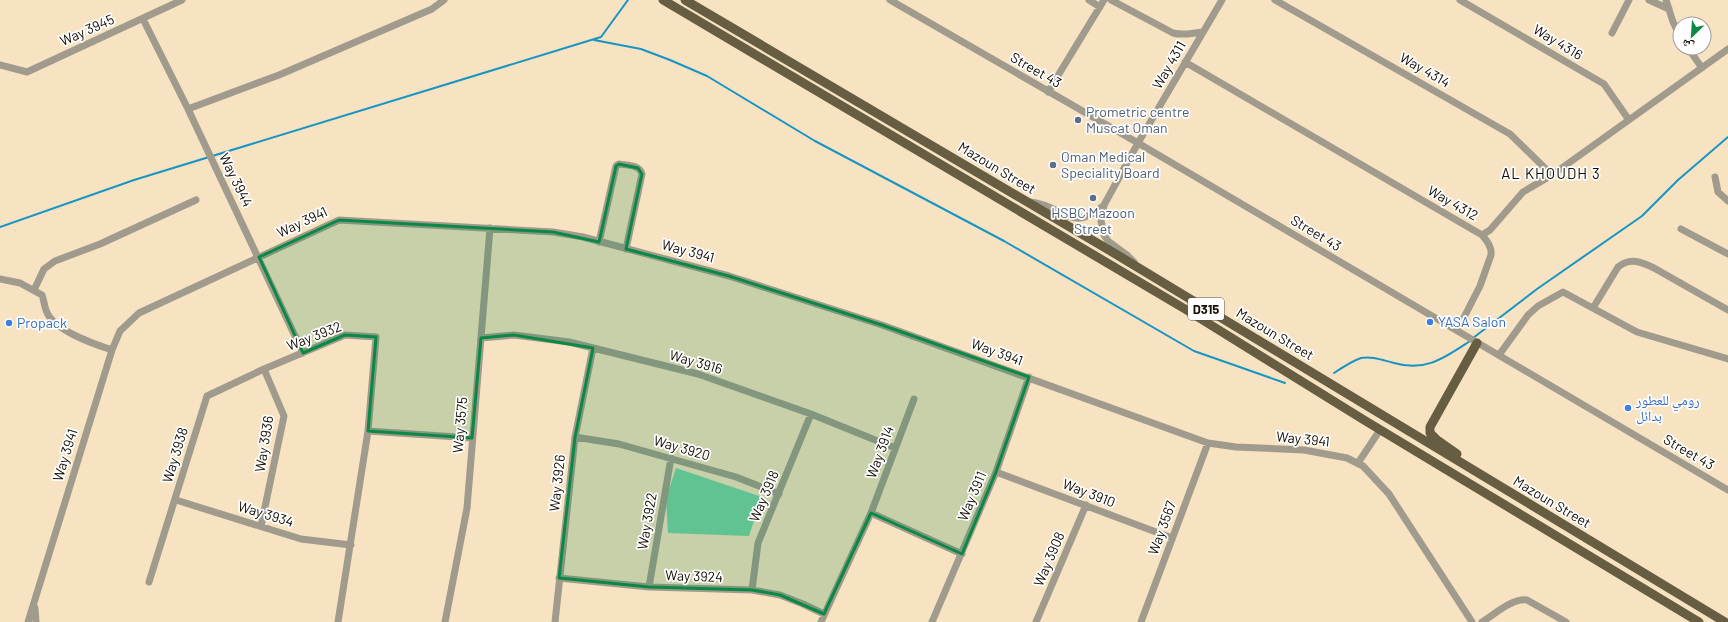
<svg xmlns="http://www.w3.org/2000/svg" width="1728" height="622" viewBox="0 0 1728 622" font-family="Barlow,'Noto Naskh Arabic',sans-serif">
<rect width="100%" height="100%" fill="#f7e3c1"/>
<!-- green -->
<path fill="#76d2a4" d="M 676,468 L 762,497 L 749,536 L 668,533 L 666,499 Z"/>
<g fill="none" stroke-linecap="round" stroke-linejoin="round">
<!-- stream -->
<path stroke="#1795c4" stroke-width="2" d="M 594,40 L 641,49 L 670,60 L 707,76 L 815,141 L 1004,241 L 1194,351 L 1285,383
M 0,227 L 134,180 L 601,37 L 628,0
M 1473,338 L 1537,289 L 1642,216 L 1678,180 L 1728,137
M 1334,373 C 1340,369 1355,360 1361,358 C 1372,356 1382,360 1394,363 C 1426,372 1444,358 1470,341"/>
<!-- minor -->
<path stroke="#a09b8c" stroke-width="7" d="M 890,0 L 1138,143 L 1728,490
M 1089,0 L 1100,7
M 1111,0 L 1173,33 C 1184,36 1191,33 1203,32
M 1275,0 L 1510,134 L 1552,175
M 1460,0 L 1604,84 L 1629,120
M 1649,0 L 1669,9
M 1666,0 L 1673,22 L 1680,36
M 143,19 L 188,109 L 303,353
M 1612,33 L 1629,0
M 1688,48 L 1702,68
M 1185,62 L 1482,235 C 1487,241 1492,247 1491,255 L 1480,286 L 1457,331
M 0,65 L 27,72 L 182,0
M 1048,92 L 1104,0
M 188,109 L 279,75 L 432,9 L 444,0
M 1715,177 L 1718,192 L 1728,201
M 1030,202 C 1064,205 1071,235 1104,205
M 1681,229 L 1728,254
M 1482,235 L 1490,230 L 1523,192 L 1552,175 L 1728,49
M 599,242 L 616,166 L 619,164 C 627,165 640,165 642,174 L 626,249
M 1134,262 L 1127,255 L 1108,241 L 1104,235 L 1101,221 L 1104,205 L 1138,143 L 1222,0
M 0,279 L 20,283 L 42,295 C 44,300 44,305 46,310 C 52,330 94,344 112,350
M 34,290 L 44,269 L 55,261 L 100,244 L 196,200
M 1593,308 L 1618,267 C 1630,257 1642,262 1654,268 L 1728,310
M 481,338 L 514,335 L 569,342 L 698,374 L 811,414 L 895,448
M 1499,355 L 1528,315 L 1538,306 L 1563,292 L 1637,332 L 1728,359
M 368,431 L 472,438
M 575,437 L 619,444 L 736,477 L 779,494
M 1358,463 L 1380,430
M 996,472 L 1172,538
M 176,500 L 301,539 L 351,545
M 871,513 L 962,554
M 261,526 L 284,416 L 264,369
M 559,578 L 649,587 L 752,590 L 780,595 L 803,604 L 824,614
M 149,582 L 207,396 L 264,369 L 345,335 L 376,337 L 368,431 L 338,622
M 649,587 L 671,458
M 752,590 L 758,543 L 811,414
M 35,608 L 36,622
M 28,622 L 112,350 L 120,331 L 139,313 L 339,220 L 553,232 L 583,237 L 729,276 L 882,325 L 1208,443 L 1236,447 L 1304,450 L 1347,458 L 1363,466 L 1389,494 L 1472,622
M 445,622 L 467,508 L 490,228
M 555,622 L 575,437 L 593,348
M 821,622 L 871,513 L 914,399
M 932,622 L 996,472 L 1029,377
M 1036,622 L 1086,505
M 1141,622 L 1208,443
M 1482,622 C 1495,614 1512,598 1527,600 L 1566,622"/>
<!-- major -->
<path stroke="#665d42" stroke-width="9" d="M 663,0 L 1185,309 L 1364,420 L 1699,622
M 685,0 L 1119,256 L 1725,622
M 1457,454 L 1437,440 L 1430,433 L 1430,427 L 1477,343"/>
</g>
<!-- marked area -->
<path fill="#0a8944" fill-opacity="0.2" stroke="#0a8944" stroke-width="3" stroke-linejoin="round" d="M 619,164 L 638,168 L 642,174 L 626,249 L 729,276 L 882,325 L 1029,377 L 996,472 L 962,554 L 871,513 L 824,614 L 780,595 L 752,590 L 649,587 L 559,578 L 575,437 L 593,348 L 514,335 L 481,338 L 472,438 L 368,431 L 376,337 L 345,335 L 303,353 L 259,257 L 339,220 L 553,232 L 599,242 L 616,166 Z"/>
<!-- markers -->
<g fill="#5c6f8a" stroke="#fff" stroke-width="1.5">
<circle cx="1078" cy="120" r="4"/>
<circle cx="1053" cy="165" r="4"/>
<circle cx="1093" cy="198" r="4"/>
</g>
<g fill="#3f7fe0" stroke="#fff" stroke-width="1.5">
<circle cx="1430" cy="322" r="4"/>
<circle cx="9" cy="323" r="4"/>
<circle cx="1628" cy="408" r="4"/>
</g>
<g text-anchor="middle" stroke-width="3.5" stroke-linejoin="round" paint-order="stroke">
<!-- shield labels -->
<rect fill="#fff" stroke="#5a564f" stroke-width="1" x="1188" y="298" width="36" height="22" rx="3"/>
<g font-size="13" font-weight="bold" fill="#140d03">
<text x="1206" y="314">D315</text>
</g>
<!-- street labels -->
<g font-size="14" fill="#140d03" stroke="#fff">
<text transform="translate(87 30) rotate(-24)" y="5">Way 3945</text>
<text transform="translate(1558 42) rotate(31)" y="5">Way 4316</text>
<text transform="translate(1169 65) rotate(-60)" y="5">Way 4311</text>
<text transform="translate(1036 70) rotate(30)" y="5">Street 43</text>
<text transform="translate(1425 70) rotate(30)" y="5">Way 4314</text>
<text transform="translate(997 168) rotate(31)" y="5">Mazoun Street</text>
<text transform="translate(236 180) rotate(64)" y="5">Way 3944</text>
<text transform="translate(1453 203) rotate(30)" y="5">Way 4312</text>
<text transform="translate(302 222) rotate(-25)" y="5">Way 3941</text>
<text transform="translate(1316 233) rotate(31)" y="5">Street 43</text>
<text transform="translate(688 251) rotate(15)" y="5">Way 3941</text>
<text transform="translate(1275 334) rotate(31)" y="5">Mazoun Street</text>
<text transform="translate(314 336) rotate(-21)" y="5">Way 3932</text>
<text transform="translate(997 352) rotate(20)" y="5">Way 3941</text>
<text transform="translate(696 362) rotate(16)" y="5">Way 3916</text>
<text transform="translate(460 425) rotate(-85)" y="5">Way 3575</text>
<text transform="translate(1303 439) rotate(6)" y="5">Way 3941</text>
<text transform="translate(264 444) rotate(-81)" y="5">Way 3936</text>
<text transform="translate(682 448) rotate(16)" y="5">Way 3920</text>
<text transform="translate(880 452) rotate(-70)" y="5">Way 3914</text>
<text transform="translate(1689 452) rotate(30)" y="5">Street 43</text>
<text transform="translate(65 455) rotate(-73)" y="5">Way 3941</text>
<text transform="translate(175 455) rotate(-73)" y="5">Way 3938</text>
<text transform="translate(557 483) rotate(-84)" y="5">Way 3926</text>
<text transform="translate(1089 493) rotate(21)" y="5">Way 3910</text>
<text transform="translate(764 496) rotate(-67)" y="5">Way 3918</text>
<text transform="translate(972 496) rotate(-67)" y="5">Way 3911</text>
<text transform="translate(1552 502) rotate(31)" y="5">Mazoun Street</text>
<text transform="translate(266 514) rotate(17)" y="5">Way 3934</text>
<text transform="translate(647 521) rotate(-80)" y="5">Way 3922</text>
<text transform="translate(1162 528) rotate(-70)" y="5">Way 3567</text>
<text transform="translate(1049 559) rotate(-67)" y="5">Way 3908</text>
<text transform="translate(694 576) rotate(2)" y="5">Way 3924</text>
</g>
<!-- service labels -->
<g font-size="14" fill="#4e5e75" stroke="#fff" text-anchor="start">
<text x="1086" y="117">Prometric centre<tspan x="1086" dy="16">Muscat Oman</tspan></text>
<text x="1061" y="162">Oman Medical<tspan x="1061" dy="16">Speciality Board</tspan></text>
<text x="1093" y="218" text-anchor="middle">HSBC Mazoon<tspan x="1093" dy="16">Street</tspan></text>
</g>
<!-- shop labels -->
<g font-size="14" fill="#366cbe" stroke="#fff" text-anchor="start">
<text x="1438" y="327">YASA Salon</text>
<text x="17" y="328">Propack</text>
<text x="1636" y="405">رومي للعطور<tspan x="1636" dy="16">بدائل</tspan></text>
</g>
<!-- neighbourhood labels -->
<g font-size="15" letter-spacing="1" fill="#140d03" stroke="#fff">
<text x="1551" y="179">AL KHOUDH 3</text>
</g>
</g>
<!-- north arrow -->
<g transform="translate(1692 36) rotate(205)"><circle r="19" fill="#ffffff" stroke="#a19e9a"/>
<path d="M0-3L7 15L0 10L-7 15Z" fill="#0a8944"/>
<text y="-6" font-size="11" font-weight="bold" text-anchor="middle" fill="#140d03">ش</text>
</g>
</svg>
